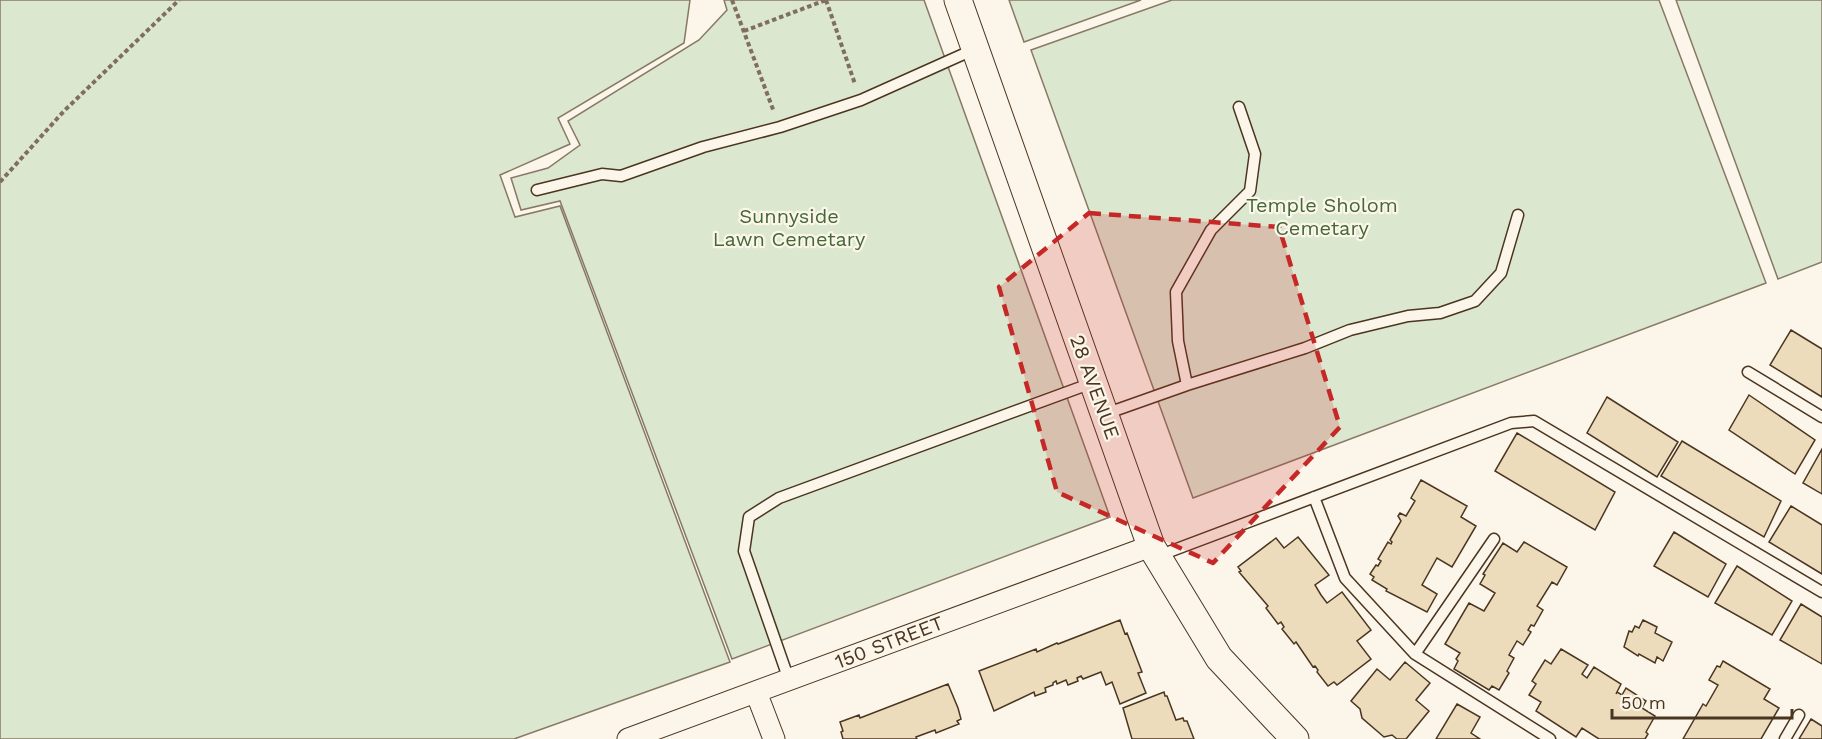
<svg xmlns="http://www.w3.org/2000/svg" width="1822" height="739" viewBox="0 0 1822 739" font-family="'Work Sans',sans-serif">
<rect width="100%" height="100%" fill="#fbf6e9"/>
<!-- green -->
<path fill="#dce7d0" stroke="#887966" stroke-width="1.5" d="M 0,0 L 690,0 L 684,43 L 558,118 L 570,144 L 500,175 L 515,217 L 560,206 L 730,662 L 514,739 L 0,739 Z
M 724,0 L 924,0 L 1110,517 L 732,659 L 560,201 L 521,210 L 511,178 L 548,168 L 580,145 L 568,121 L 699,40 L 727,10 Z
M 1009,0 L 1141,0 L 1024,42 Z
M 1172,0 L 1659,0 L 1766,283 L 1193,498 L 1031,50 Z
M 1676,0 L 1822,0 L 1822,262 L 1778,279 Z"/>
<!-- building -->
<path fill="#ecdcbc" stroke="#4a3520" stroke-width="1.5" d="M 1791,330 L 1822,349 L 1822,397 L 1770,365 Z
M 1749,395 L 1815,440 L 1795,474 L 1729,430 Z
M 1607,397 L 1678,442 L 1657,477 L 1587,433 Z
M 1517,433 L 1615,492 L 1595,530 L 1495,471 Z
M 1682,441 L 1781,501 L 1764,537 L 1661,476 Z
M 1822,449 L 1822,494 L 1803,483 Z
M 1421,480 L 1467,506 L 1461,517 L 1476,526 L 1452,567 L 1437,558 L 1422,585 L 1437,594 L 1427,612 L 1386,591 L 1387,589 L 1372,580 L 1374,577 L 1370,574 L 1376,565 L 1378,566 L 1381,561 L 1378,559 L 1388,542 L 1391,544 L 1392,542 L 1390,540 L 1401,521 L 1398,516 L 1400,513 L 1406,516 L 1415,501 L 1411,498 Z
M 1791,506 L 1822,525 L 1822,574 L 1769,542 Z
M 1674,532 L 1726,564 L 1708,597 L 1654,566 Z
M 1298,537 L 1329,575 L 1315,585 L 1321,595 L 1327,603 L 1342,592 L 1371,630 L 1357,641 L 1371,659 L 1337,685 L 1334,682 L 1328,686 L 1317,672 L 1318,670 L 1315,666 L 1313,667 L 1296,642 L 1294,644 L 1282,629 L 1284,627 L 1281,622 L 1278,624 L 1266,608 L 1268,606 L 1239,572 L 1241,571 L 1238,567 L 1276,538 L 1284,548 Z
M 1524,542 L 1567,567 L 1557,585 L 1552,582 L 1537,606 L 1543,610 L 1534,626 L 1531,625 L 1528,630 L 1531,632 L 1523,645 L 1517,641 L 1509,655 L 1514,658 L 1507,671 L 1509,673 L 1499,690 L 1492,686 L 1489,690 L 1454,669 L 1458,661 L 1456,659 L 1460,653 L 1445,644 L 1469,603 L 1484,611 L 1495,593 L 1480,584 L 1485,575 L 1483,574 L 1503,543 L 1517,552 Z
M 1737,566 L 1792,601 L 1772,635 L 1715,603 Z
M 1801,604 L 1822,617 L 1822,664 L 1780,640 Z
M 1120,620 L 1125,634 L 1127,633 L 1142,672 L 1138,673 L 1146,693 L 1120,704 L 1112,682 L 1106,685 L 1101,672 L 1083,679 L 1081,676 L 1077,678 L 1078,681 L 1068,685 L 1066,680 L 1057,684 L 1056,681 L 1053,683 L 1053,685 L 1045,688 L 1046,692 L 1035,696 L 1034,692 L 994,711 L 979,671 L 1036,649 L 1037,652 L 1057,643 L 1058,644 Z
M 1643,620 L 1657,627 L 1655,633 L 1672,642 L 1663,661 L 1657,657 L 1655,663 L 1639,654 L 1638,656 L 1624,647 L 1629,631 L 1632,632 L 1635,626 L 1639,628 Z
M 1561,649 L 1588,665 L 1582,674 L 1587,678 L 1594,667 L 1621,684 L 1616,694 L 1617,692 L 1622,695 L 1626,688 L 1646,701 L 1642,708 L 1655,716 L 1646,732 L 1648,734 L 1645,739 L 1599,739 L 1582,728 L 1576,737 L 1536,711 L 1541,702 L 1529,695 L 1536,684 L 1532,681 L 1545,660 L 1551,664 Z
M 1723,661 L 1770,689 L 1764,699 L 1779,708 L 1761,739 L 1683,739 L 1703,704 L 1706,706 L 1718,685 L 1709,680 L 1717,666 L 1720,667 Z
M 1405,662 L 1430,683 L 1416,700 L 1429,711 L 1406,739 L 1397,739 L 1392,735 L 1384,737 L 1362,718 L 1360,709 L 1351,701 L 1377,669 L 1390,680 Z
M 948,684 L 958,708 L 961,719 L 957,721 L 959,724 L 936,733 L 935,730 L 916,737 L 917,739 L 843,739 L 841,732 L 843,731 L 840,722 L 859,715 L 860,718 Z
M 1164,692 L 1165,696 L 1167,696 L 1176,720 L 1183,718 L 1184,721 L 1187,721 L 1194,739 L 1132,739 L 1123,708 Z
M 1457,704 L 1480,717 L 1471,733 L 1480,739 L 1436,739 Z
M 1811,719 L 1822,726 L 1822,739 L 1799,739 Z"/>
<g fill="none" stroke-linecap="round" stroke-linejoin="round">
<defs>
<path id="service" d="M 537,190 L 602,174 L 621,176 L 703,147 L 780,127 L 861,100 L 975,49
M 1748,372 L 1822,417
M 1187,385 L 1305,348 L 1350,330 L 1408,316 L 1440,313 L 1475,301 L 1501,273 L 1518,215
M 1105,414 L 1187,385 L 1178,341 L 1176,292 L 1211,230 L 1250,191 L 1255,154 L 1239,107
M 1314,497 L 1345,578 L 1415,654 L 1550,739
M 1158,556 L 1511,423 L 1534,421 L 1822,592
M 1415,654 L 1494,539
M 789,680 L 744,551 L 749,517 L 779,498 L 1092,383
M 1785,739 L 1799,715"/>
<path id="minor" d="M 756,692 L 774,739
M 628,739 L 1151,546"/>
<path id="tertiary" d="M 958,0 L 1151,546 L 1219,658 L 1295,739"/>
</defs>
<!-- service casing -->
<use href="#service" stroke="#4a3520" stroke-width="13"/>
<!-- minor casing -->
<use href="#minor" stroke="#4a3520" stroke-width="23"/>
<!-- tertiary casing -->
<use href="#tertiary" stroke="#4a3520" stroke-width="29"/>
<!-- path -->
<path stroke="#7f6f5c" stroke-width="4" stroke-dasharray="4.5 3" stroke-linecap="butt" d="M 732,0 L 774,112
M 826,0 L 855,84
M 744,31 L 826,0
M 0,182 L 64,111 L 179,0"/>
<!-- service -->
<use href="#service" stroke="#fbf6e9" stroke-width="10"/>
<!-- minor -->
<use href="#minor" stroke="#fbf6e9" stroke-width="21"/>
<!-- tertiary -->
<use href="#tertiary" stroke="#fbf6e9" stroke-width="27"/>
</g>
<!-- marked area -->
<path fill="#c62828" fill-opacity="0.2" stroke="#c62828" stroke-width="4.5" stroke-dasharray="12 8" stroke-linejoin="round" d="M 1089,213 L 1279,227 L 1340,427 L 1213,563 L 1057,492 L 999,287 Z"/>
<g text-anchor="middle" stroke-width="4.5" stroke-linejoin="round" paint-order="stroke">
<!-- park labels -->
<g font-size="20" fill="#436837" stroke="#fbf6e9">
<text x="1322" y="212">Temple Sholom<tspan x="1322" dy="23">Cemetary</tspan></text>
<text x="789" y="223">Sunnyside<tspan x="789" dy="23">Lawn Cemetary</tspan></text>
</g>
<!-- street labels -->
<g font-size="20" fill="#4a3520" stroke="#fbf6e9">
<text transform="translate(1095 387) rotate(70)" y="7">28 AVENUE</text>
<text transform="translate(889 642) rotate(-21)" y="7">150 STREET</text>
</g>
</g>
<!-- scale -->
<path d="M1612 709v9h180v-9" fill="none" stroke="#4a3520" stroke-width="3"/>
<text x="1621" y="709" font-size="18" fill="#4a3520" stroke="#fbf6e9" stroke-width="4.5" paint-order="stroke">50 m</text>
</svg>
